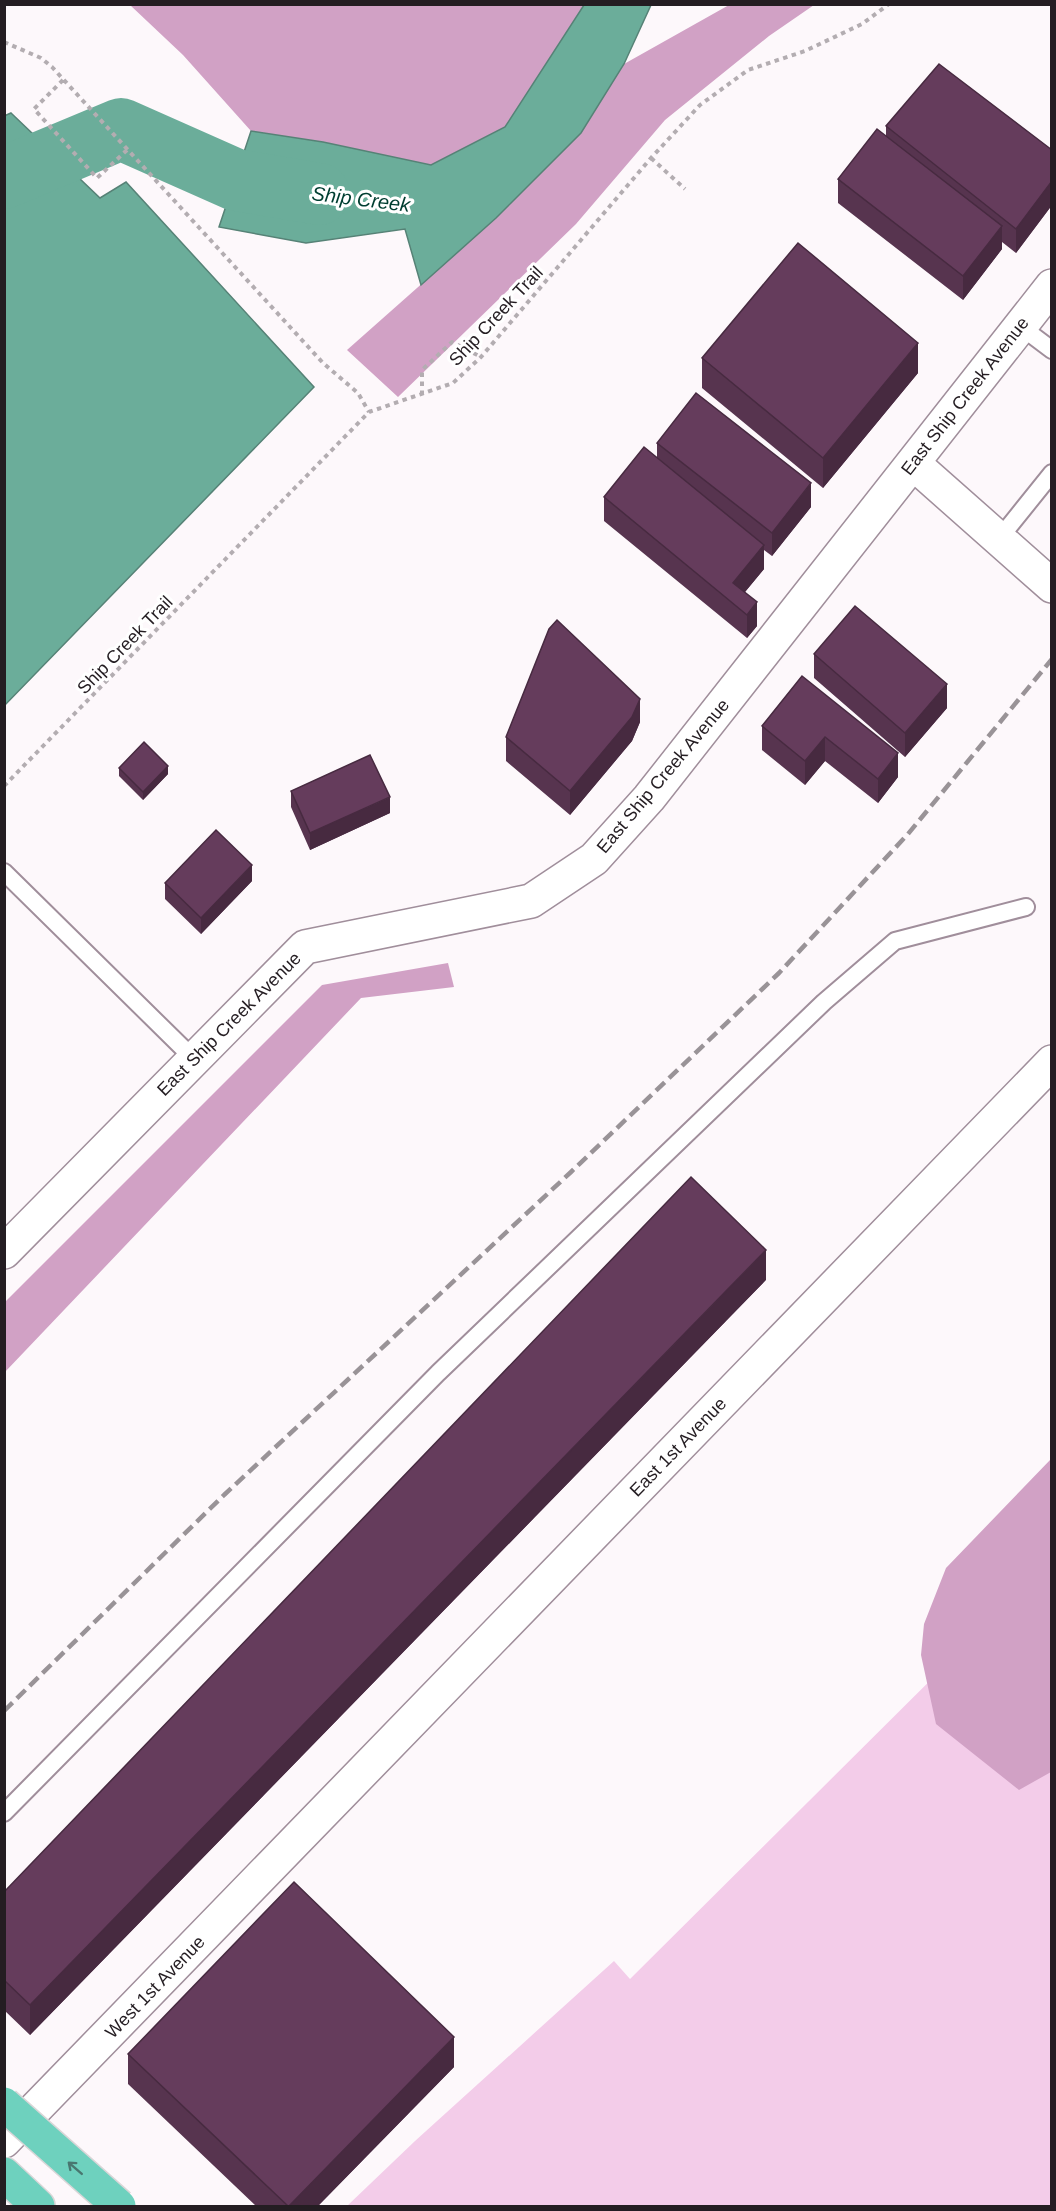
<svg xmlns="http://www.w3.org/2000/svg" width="1056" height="2211" viewBox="0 0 1056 2211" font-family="Arial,sans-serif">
<rect width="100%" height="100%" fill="#fdf8fb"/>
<!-- green -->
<path fill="#f3cce9" d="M 986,1625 L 1051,1687 L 1051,2206 L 347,2206 L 415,2141 L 614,1961 L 630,1979 Z"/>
<!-- forest -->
<path fill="#d1a1c5" d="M 130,5 L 584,5 L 505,127 L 431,165 L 323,142 L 251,131 L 183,55 Z
M 729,5 L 814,5 L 769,36 L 665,120 L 576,224 L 398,397 L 347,350 L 496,218 L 581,133 L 624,64 Z
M 448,963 L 454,987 L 361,998 L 5,1372 L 5,1302 L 322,985 Z
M 1051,1459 L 1051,1772 L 1019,1790 L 936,1724 L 921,1655 L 924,1624 L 946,1568 Z"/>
<!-- water -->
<path fill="#6bad9a" stroke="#568276" stroke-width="1.5" d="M 584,5 L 651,5 L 624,64 L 581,133 L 496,218 L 421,285 L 405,229 L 306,243 L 219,227 L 251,131 L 323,142 L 431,165 L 505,127 Z
M 11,113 L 100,198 L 126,182 L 314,387 L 5,705 L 4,116 Z"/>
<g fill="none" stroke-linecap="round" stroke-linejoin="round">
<!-- river -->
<path stroke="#6bad9a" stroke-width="62" d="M 4,178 L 121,129 L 236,180 L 319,194"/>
<defs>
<path id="lane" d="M 1020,326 L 1052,350
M 999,539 L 1052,473
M 4,872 L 193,1058
M 4,1813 L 438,1373 L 824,1002 L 895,941 L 1026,907"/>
<path id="street" d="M 913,463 L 1052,586
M 4,1252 L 305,947 L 531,901 L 594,859 L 649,798 L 1052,286
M 4,2141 L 1052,1062"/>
<path id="primary" d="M 4,2174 L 38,2206"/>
</defs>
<!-- lane casing -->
<use href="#lane" stroke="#a08e9b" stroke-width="20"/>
<!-- street casing -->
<use href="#street" stroke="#a08e9b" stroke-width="36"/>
<!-- primary casing -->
<use href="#primary" stroke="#d8d6d7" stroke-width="36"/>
<!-- path -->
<path stroke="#b3adb1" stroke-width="4" stroke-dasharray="4.5 4.5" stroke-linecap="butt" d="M 4,42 L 41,58 L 52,67 L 323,363 L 358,393 L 369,412
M 63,80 L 34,109 L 97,178 L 127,150
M 651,158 L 685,189
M 422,395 L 422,370 L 452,342 L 481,357
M 4,786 L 369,412 L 453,383 L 481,357 L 651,158 L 700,105 L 748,70 L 805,51 L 862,24 L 889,4"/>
<!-- lane -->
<use href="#lane" stroke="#fff" stroke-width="16"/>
<!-- street -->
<use href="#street" stroke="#fff" stroke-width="33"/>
<!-- primary -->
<use href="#primary" stroke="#6ed1be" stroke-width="33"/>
<!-- rail -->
<path stroke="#999397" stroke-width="4.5" stroke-dasharray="12 6" stroke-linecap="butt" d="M 4,1711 L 224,1495 L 571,1172 L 779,973 L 908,834 L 1052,659"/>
<defs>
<path id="primary-bridge" d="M 4,2104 L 119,2206"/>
</defs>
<!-- primary-bridge casing -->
<use href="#primary-bridge" stroke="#d8d6d7" stroke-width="36" stroke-linecap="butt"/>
<!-- primary-bridge -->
<use href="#primary-bridge" stroke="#6ed1be" stroke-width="33"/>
</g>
<!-- wall -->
<path fill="#57344f" d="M 886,126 L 1052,150 L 1052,205 L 1016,253 L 1002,242 L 1002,249 L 963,300 L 838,203 L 838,179 L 886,136 Z
M 702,358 L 918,373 L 823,488 L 702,388 Z
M 657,443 L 811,507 L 772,556 L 764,550 L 764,569 L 745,592 L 757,626 L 747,638 L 604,521 L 604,497 L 657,458 Z
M 814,654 L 947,708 L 905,757 L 814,678 Z
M 802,676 L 898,777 L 878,803 L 825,761 L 805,785 L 762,750 L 762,726 Z
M 640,722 L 632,741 L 570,815 L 506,761 L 506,737 Z
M 119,768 L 168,774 L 143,800 L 119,776 Z
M 291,791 L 390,813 L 310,850 L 291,807 Z
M 252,881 L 201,934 L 165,899 L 165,883 Z
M 766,1280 L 30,2035 L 4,2010 L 4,1892 Z
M 128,2054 L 454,2067 L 318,2206 L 256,2206 L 128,2084 Z"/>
<!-- shaded-wall -->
<path fill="#472a40" d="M 1052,181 L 1052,205 L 1016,253 L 1016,229 Z
M 1002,226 L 1002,249 L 963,300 L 963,276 Z
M 918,343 L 918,373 L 823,488 L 823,458 Z
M 811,483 L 811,507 L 772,556 L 772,533 Z
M 764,545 L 764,569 L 735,604 L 733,583 Z
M 757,602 L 757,626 L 747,638 L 747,615 Z
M 947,684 L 947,708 L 905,757 L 905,733 Z
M 640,699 L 640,722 L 632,741 L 570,815 L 570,791 Z
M 825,737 L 825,761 L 805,785 L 805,761 Z
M 898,753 L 898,777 L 878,803 L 878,779 Z
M 168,766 L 168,774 L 143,800 L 143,792 Z
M 390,797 L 390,813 L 310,850 L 310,833 Z
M 252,865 L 252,881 L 201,934 L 201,918 Z
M 766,1250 L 766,1280 L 30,2035 L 30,2005 Z
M 454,2037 L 454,2067 L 318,2206 L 289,2206 Z"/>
<!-- building -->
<path fill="#653c5c" stroke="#472a40" stroke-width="1.5" d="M 939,64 L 1052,150 L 1052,181 L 1016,229 L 886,126 Z
M 877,129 L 1002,226 L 963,276 L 838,179 Z
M 798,243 L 918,343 L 823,458 L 702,358 Z
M 696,393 L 811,483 L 772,533 L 657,443 Z
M 644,447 L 764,545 L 733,583 L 757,602 L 747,615 L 604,497 Z
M 855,606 L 947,684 L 905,733 L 814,654 Z
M 557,620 L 640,699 L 632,717 L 570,791 L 506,737 L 549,629 Z
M 802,676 L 898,753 L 878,779 L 825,737 L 805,761 L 762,726 Z
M 144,742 L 168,766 L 143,792 L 119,768 Z
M 370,755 L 390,797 L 310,833 L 291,791 Z
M 216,830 L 252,865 L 201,918 L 165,883 Z
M 691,1177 L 766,1250 L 30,2005 L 4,1980 L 4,1892 Z
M 294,1882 L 454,2037 L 289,2206 L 288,2206 L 128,2054 Z"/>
<!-- one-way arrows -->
<defs><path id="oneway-shaft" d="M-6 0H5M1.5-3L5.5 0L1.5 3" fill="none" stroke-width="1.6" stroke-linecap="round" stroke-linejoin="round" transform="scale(1.5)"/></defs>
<use stroke="#497770" href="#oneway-shaft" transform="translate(75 2168) rotate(-139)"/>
<g text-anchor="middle" stroke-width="6" stroke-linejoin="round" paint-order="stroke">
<!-- street labels -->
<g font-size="18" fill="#241d22" stroke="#fff">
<text transform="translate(496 316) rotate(-47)" y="6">Ship Creek Trail</text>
<text transform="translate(965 396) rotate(-52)" y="6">East Ship Creek Avenue</text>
<text transform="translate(125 645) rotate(-46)" y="6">Ship Creek Trail</text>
<text transform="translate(663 776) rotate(-50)" y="6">East Ship Creek Avenue</text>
<text transform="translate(229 1024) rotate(-45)" y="6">East Ship Creek Avenue</text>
<text transform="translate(678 1447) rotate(-46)" y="6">East 1st Avenue</text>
<text transform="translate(155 1987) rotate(-46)" y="6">West 1st Avenue</text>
</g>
<!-- water labels -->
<g font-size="20" font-style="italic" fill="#003e31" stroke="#fff">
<text transform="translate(361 199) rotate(7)" y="7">Ship Creek</text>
</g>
</g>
<!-- border -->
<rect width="1056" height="2211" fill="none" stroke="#241d22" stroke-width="12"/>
</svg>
